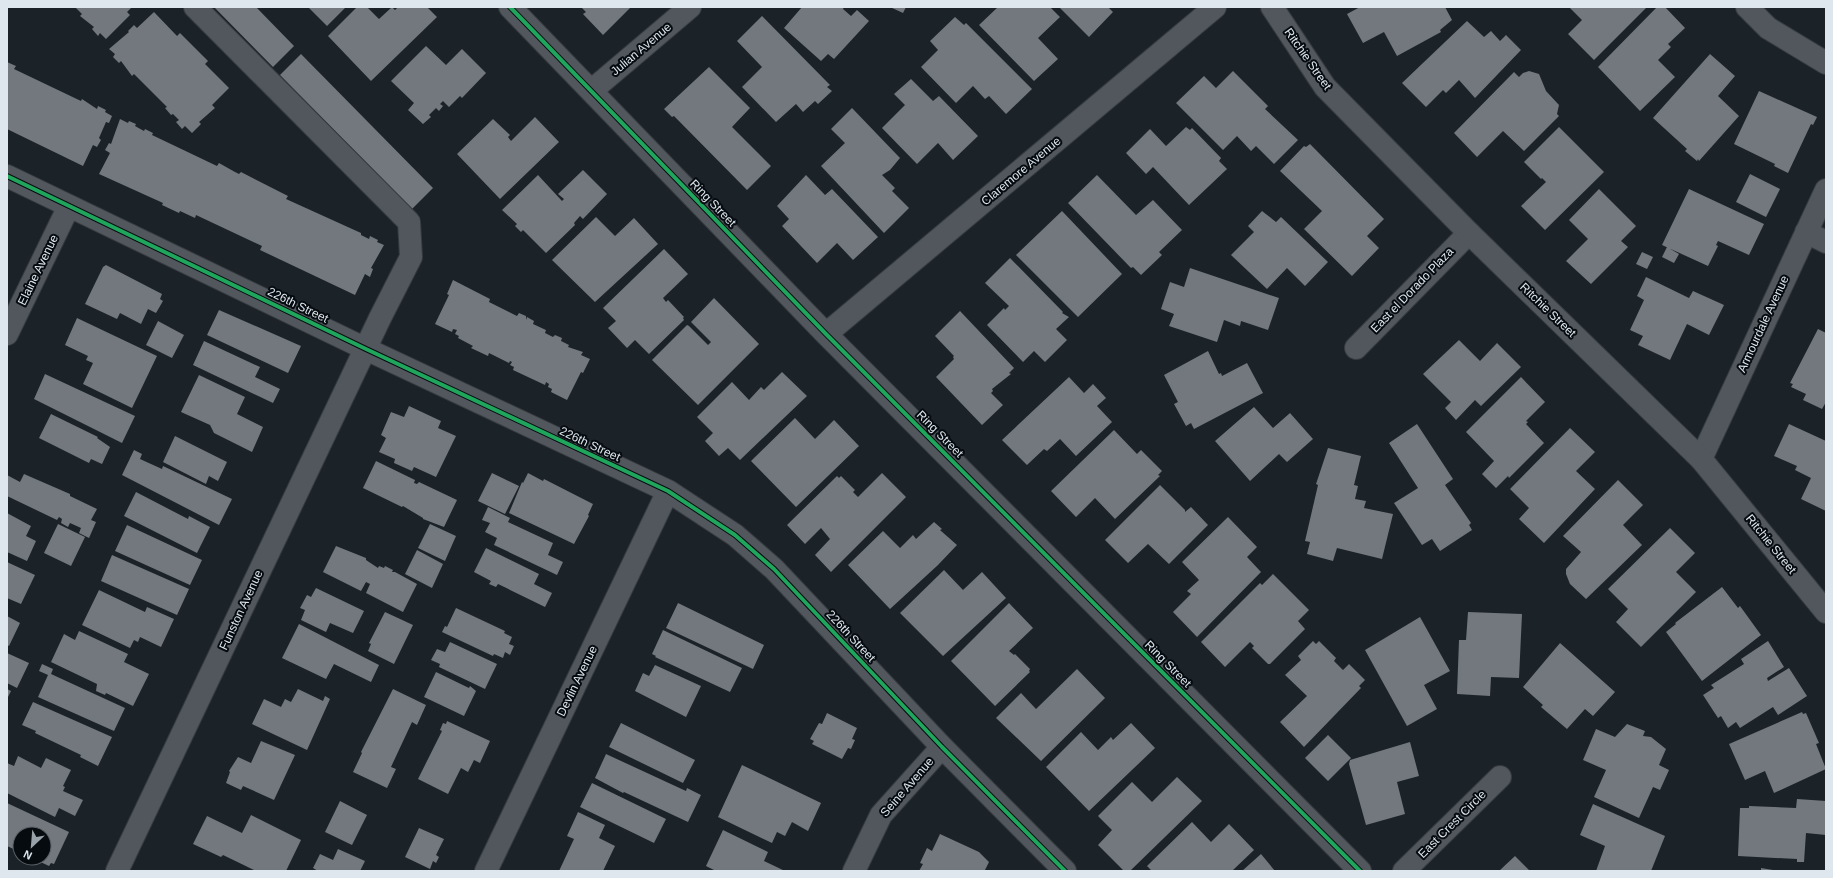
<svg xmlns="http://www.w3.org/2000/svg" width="1833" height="878" viewBox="0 0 1833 878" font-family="Arial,sans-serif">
<rect width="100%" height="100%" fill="#1b2228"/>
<!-- building -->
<path fill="#72787e" d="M 75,7 L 132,7 L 127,12 L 130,15 L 106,39 L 100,33 L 98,36 L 92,29 L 94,27 L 80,16 L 82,14 Z
M 214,7 L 256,7 L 294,46 L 273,67 Z
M 308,7 L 346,7 L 327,26 Z
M 357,7 L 367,7 L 379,19 L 392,7 L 395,10 L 398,7 L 427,7 L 437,17 L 371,81 L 328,36 Z
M 581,7 L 631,7 L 603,35 L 583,14 L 586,12 Z
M 802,7 L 844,7 L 843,9 L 851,16 L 857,10 L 869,21 L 834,59 L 828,54 L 821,61 L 784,28 Z
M 890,7 L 906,7 L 903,13 Z
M 998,7 L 1050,7 L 1060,17 L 1038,38 L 1058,59 L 1034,81 L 979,25 Z
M 1059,7 L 1108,7 L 1113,12 L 1089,37 Z
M 1360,7 L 1445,7 L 1452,20 L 1440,30 L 1441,32 L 1397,56 L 1384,32 L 1363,43 L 1347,14 Z
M 1569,7 L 1647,7 L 1594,60 L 1568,34 L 1582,20 Z
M 1657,7 L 1665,7 L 1685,28 L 1668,44 L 1671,47 L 1658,60 L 1675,77 L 1640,111 L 1598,67 Z
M 154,12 L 177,36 L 180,33 L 208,61 L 205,64 L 229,88 L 212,105 L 215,108 L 199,122 L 201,124 L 192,133 L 185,126 L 182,129 L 176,122 L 179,120 L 173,114 L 171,115 L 165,108 L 167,107 L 134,74 L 132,76 L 121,61 L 119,63 L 113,57 L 115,54 L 109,49 L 129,32 L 128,31 L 134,25 L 137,28 Z
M 762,16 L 830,85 L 827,87 L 832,91 L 818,104 L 815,101 L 803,112 L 796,104 L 776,122 L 742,87 L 762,67 L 737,41 Z
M 955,17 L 964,25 L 966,23 L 1032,89 L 1006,114 L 989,96 L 985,99 L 973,86 L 956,103 L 921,67 L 938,50 L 930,41 Z
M 1467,21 L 1484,37 L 1491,31 L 1500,41 L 1506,35 L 1521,50 L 1475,98 L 1459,80 L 1446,93 L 1443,90 L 1426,107 L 1402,83 Z
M 426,46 L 446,65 L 462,49 L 486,73 L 462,98 L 460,96 L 449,107 L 443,101 L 440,104 L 443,106 L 439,111 L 436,108 L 429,115 L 431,117 L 423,124 L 408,110 L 414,103 L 391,81 Z
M 301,54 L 433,188 L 412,209 L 280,75 Z
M 1710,54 L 1735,76 L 1718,96 L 1739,116 L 1699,161 L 1698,159 L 1697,161 L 1685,151 L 1687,149 L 1653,118 Z
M 7,62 L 16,66 L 14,69 L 81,101 L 82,99 L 97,109 L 98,106 L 106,110 L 105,112 L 112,116 L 109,123 L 106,122 L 99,138 L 101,140 L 97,147 L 93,145 L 83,166 L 7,129 Z
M 709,67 L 750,108 L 732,127 L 771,166 L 747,190 L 674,116 L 672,117 L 664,109 Z
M 1233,71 L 1268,106 L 1265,109 L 1298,140 L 1274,164 L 1256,146 L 1251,151 L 1237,136 L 1223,150 L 1176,103 L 1204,76 L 1216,88 Z
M 1529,71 L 1539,74 L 1546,91 L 1559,105 L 1557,114 L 1559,116 L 1524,151 L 1503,131 L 1477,157 L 1454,133 L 1514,72 L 1519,77 L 1523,73 Z
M 911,79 L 933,101 L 939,96 L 978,136 L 953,160 L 938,143 L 917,164 L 882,128 L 905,105 L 894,94 Z
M 1759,91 L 1817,117 L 1813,125 L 1811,124 L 1788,173 L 1774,166 L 1775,164 L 1734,144 Z
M 852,108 L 900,158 L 890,170 L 882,175 L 895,188 L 892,191 L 909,208 L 884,233 L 821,166 L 845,143 L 831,129 Z
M 535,117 L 559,142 L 500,199 L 457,154 L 493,119 L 510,135 L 508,137 L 511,141 Z
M 120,119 L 128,123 L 129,121 L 136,124 L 135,126 L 144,131 L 145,129 L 153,133 L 152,135 L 217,166 L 219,163 L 235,172 L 239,174 L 241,172 L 288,196 L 286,199 L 361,233 L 361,235 L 369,239 L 370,236 L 378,240 L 377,242 L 384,245 L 371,268 L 373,269 L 370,277 L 365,274 L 355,295 L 260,250 L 262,246 L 196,215 L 195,218 L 180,211 L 179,213 L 162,205 L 163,203 L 99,174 L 110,153 L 105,150 L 109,143 L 111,144 Z
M 1186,127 L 1190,130 L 1192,128 L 1221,158 L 1219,161 L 1227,169 L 1189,205 L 1153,167 L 1146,174 L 1126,153 L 1150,129 L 1166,146 Z
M 1559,127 L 1604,172 L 1545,230 L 1521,206 L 1546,182 L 1542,178 L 1541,179 L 1524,162 Z
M 1310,144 L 1384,219 L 1367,236 L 1379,248 L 1352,276 L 1304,229 L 1322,211 L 1280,171 L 1304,146 L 1306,147 Z
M 583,170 L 607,194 L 583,219 L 580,216 L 574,223 L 575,225 L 546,253 L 523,230 L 521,232 L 515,226 L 517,224 L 502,210 L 538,175 L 562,201 L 564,199 L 558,194 Z
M 1750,174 L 1780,189 L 1766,217 L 1736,202 Z
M 806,175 L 825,195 L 832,189 L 878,237 L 853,260 L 837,243 L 817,263 L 782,226 L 789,219 L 777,206 Z
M 1097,175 L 1136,215 L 1153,200 L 1182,230 L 1159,252 L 1162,255 L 1141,275 L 1133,267 L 1131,268 L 1068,203 Z
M 1599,189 L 1636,226 L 1621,241 L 1628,247 L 1591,284 L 1566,261 L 1588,239 L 1569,220 Z
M 1689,189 L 1764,224 L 1749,255 L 1718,241 L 1716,245 L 1718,246 L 1708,266 L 1662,245 Z
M 1062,211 L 1122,274 L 1078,317 L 1016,255 Z
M 1262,211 L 1276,222 L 1281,217 L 1328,262 L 1305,286 L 1287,268 L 1267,289 L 1231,255 L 1254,232 L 1248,226 Z
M 596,217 L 615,236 L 634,218 L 658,244 L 595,302 L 552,260 Z
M 1667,247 L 1679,254 L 1674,263 L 1662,257 Z
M 664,249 L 688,274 L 663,298 L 666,302 L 668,300 L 684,317 L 683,318 L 684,320 L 649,354 L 635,340 L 627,348 L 608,328 L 616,321 L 603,308 Z
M 1642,252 L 1653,257 L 1647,269 L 1636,264 Z
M 1010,258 L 1063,312 L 1062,313 L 1069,317 L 1056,329 L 1067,340 L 1045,362 L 1034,351 L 1023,362 L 987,325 L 1004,308 L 1005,310 L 1009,306 L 985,283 Z
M 106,265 L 162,294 L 160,299 L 163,301 L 156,313 L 148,309 L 141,324 L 120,313 L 117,319 L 85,304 L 103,267 Z
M 1190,268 L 1279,298 L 1268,330 L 1241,321 L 1240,326 L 1224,320 L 1217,342 L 1169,326 L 1174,314 L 1161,309 L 1170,282 L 1184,287 Z
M 1646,277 L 1689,298 L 1693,291 L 1724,305 L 1709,335 L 1687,324 L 1670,360 L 1638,345 L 1643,336 L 1630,330 L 1644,300 L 1637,296 Z
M 453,280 L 490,299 L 489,302 L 517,316 L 519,313 L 526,316 L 526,320 L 527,317 L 534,321 L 533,324 L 546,330 L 545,333 L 553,337 L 555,335 L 562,338 L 561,341 L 569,345 L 568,347 L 583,352 L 581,355 L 590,359 L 583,373 L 581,372 L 567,400 L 551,392 L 552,389 L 548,387 L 549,384 L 546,382 L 545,385 L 513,370 L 514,367 L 510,365 L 512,362 L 510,361 L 509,363 L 489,353 L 488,356 L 471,348 L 473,346 L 458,338 L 459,336 L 455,334 L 457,330 L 453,329 L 452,332 L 435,324 L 449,295 L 447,294 Z
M 714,298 L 759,344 L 698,405 L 652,360 L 687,325 L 689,326 L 708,345 L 711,342 L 691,322 Z
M 219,310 L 301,346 L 288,373 L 207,335 Z
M 960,311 L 1014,368 L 1009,373 L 1011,374 L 992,389 L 993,391 L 991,393 L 1003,405 L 982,425 L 936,377 L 954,359 L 953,357 L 954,356 L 935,336 Z
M 77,318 L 157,356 L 132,408 L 83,384 L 93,363 L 86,360 L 88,356 L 65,345 Z
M 158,321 L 184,335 L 172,358 L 146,345 Z
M 1818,329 L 1826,333 L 1826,402 L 1822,409 L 1803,400 L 1806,394 L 1791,387 L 1793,384 L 1790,383 Z
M 1459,340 L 1480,361 L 1497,343 L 1521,367 L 1481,406 L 1475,400 L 1456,420 L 1445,408 L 1451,402 L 1423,374 Z
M 204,341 L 260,367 L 255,377 L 280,389 L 273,403 L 193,365 Z
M 1208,351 L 1219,374 L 1221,373 L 1222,376 L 1247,363 L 1263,393 L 1194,429 L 1191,423 L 1186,426 L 1174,404 L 1178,402 L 1164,375 Z
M 782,372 L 807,396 L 740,460 L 728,448 L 719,456 L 705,441 L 713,433 L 697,417 L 732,382 L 749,400 L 761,387 L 764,390 Z
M 45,374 L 135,416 L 122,443 L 34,399 Z
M 199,375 L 245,397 L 237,414 L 263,427 L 252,452 L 214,433 L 210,425 L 181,412 Z
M 1069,377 L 1084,393 L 1093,384 L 1106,398 L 1097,406 L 1112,422 L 1076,456 L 1060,439 L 1047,451 L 1044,449 L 1027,465 L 1002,440 Z
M 1521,377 L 1545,402 L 1526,421 L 1528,422 L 1526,424 L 1544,443 L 1509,478 L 1508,476 L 1496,488 L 1482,474 L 1494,461 L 1466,432 Z
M 409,406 L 441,421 L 438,428 L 456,436 L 436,477 L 414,467 L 412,471 L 394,463 L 395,459 L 379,452 L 386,438 L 381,435 L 391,412 L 404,417 Z
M 1254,407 L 1273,428 L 1290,413 L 1313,439 L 1287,462 L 1279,454 L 1250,481 L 1215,441 Z
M 51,414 L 98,437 L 97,438 L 110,447 L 102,464 L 91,459 L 89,463 L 39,438 Z
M 795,418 L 815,439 L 834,420 L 859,446 L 796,507 L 751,461 Z
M 1417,424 L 1453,479 L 1445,485 L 1471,523 L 1469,525 L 1472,530 L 1440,551 L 1432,539 L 1422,545 L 1394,503 L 1418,488 L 1389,443 Z
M 1789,424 L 1826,441 L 1826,511 L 1801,499 L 1811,478 L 1795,470 L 1797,466 L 1774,456 Z
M 1570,428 L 1595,452 L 1576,471 L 1595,489 L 1544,543 L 1519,519 L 1529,508 L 1510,489 Z
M 1114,430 L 1137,454 L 1141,450 L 1162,471 L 1158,475 L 1160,476 L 1115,519 L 1095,498 L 1076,517 L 1051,491 Z
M 175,436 L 227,462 L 218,481 L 209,476 L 206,484 L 163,462 Z
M 1328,448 L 1361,456 L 1354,485 L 1358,486 L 1355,499 L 1366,501 L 1364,508 L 1393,514 L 1382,559 L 1337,548 L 1333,561 L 1307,554 L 1310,542 L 1305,541 L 1318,485 L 1316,484 Z
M 134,450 L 142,454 L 140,459 L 162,469 L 163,466 L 232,499 L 219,525 L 122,475 Z
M 376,461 L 415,480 L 414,483 L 417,484 L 419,482 L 457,500 L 444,527 L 423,519 L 423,518 L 403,506 L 402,507 L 363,488 Z
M 492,473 L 519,486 L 505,514 L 478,501 Z
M 528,473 L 543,481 L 544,479 L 593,504 L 588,515 L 589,516 L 574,544 L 509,513 L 522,482 L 523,483 Z
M 882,473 L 906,497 L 831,572 L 815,555 L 830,539 L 821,528 L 805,544 L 787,525 L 837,476 L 839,478 L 841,476 L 855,490 L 853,492 L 858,497 Z
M 24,474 L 70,494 L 70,496 L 97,509 L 91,520 L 96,522 L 89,538 L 79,533 L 81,528 L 70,523 L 68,527 L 61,523 L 62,519 L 59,517 L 57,520 L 7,496 L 7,475 L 20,482 Z
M 1618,480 L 1643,505 L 1623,525 L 1642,545 L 1586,599 L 1570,584 L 1566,574 L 1566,569 L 1581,552 L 1563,536 Z
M 1160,485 L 1185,510 L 1185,512 L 1191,507 L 1208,525 L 1169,564 L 1148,544 L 1128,563 L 1105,540 Z
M 136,492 L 188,519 L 189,516 L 210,527 L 197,553 L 124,516 Z
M 488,507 L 510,518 L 508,522 L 553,543 L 548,555 L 563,562 L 557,575 L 494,545 L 497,538 L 485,532 L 490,523 L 482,520 Z
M 7,513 L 31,526 L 26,536 L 36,541 L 27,561 L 7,552 Z
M 1228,517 L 1257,547 L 1247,557 L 1261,572 L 1197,637 L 1173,612 L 1191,594 L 1187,591 L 1199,580 L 1182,562 Z
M 934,522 L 942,529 L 940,530 L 957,545 L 938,565 L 890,609 L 848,565 L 883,531 L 900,548 L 913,535 L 916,539 Z
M 58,524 L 85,537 L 71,566 L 44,553 Z
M 430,524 L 456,536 L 445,561 L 418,548 Z
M 127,525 L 202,560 L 190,585 L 115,551 Z
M 1670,528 L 1695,553 L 1676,572 L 1696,592 L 1641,647 L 1616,622 L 1628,609 L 1608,589 Z
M 336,546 L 366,558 L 366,560 L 378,568 L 379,566 L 384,568 L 385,566 L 393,570 L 392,572 L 395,572 L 417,584 L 403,612 L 366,593 L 370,584 L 366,582 L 361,591 L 323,572 Z
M 486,548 L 539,574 L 534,584 L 552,593 L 545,607 L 498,584 L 496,587 L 489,584 L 491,581 L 474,572 Z
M 417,550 L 443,564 L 432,588 L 405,574 Z
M 112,555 L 189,589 L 177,615 L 101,581 Z
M 7,562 L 35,575 L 21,604 L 7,598 Z
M 944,570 L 963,590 L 982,572 L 1006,598 L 943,656 L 900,613 Z
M 1273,574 L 1309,610 L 1298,621 L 1305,629 L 1270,664 L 1268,664 L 1252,648 L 1254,646 L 1250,642 L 1225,667 L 1201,642 L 1260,583 L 1262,585 Z
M 1722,587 L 1738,608 L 1740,606 L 1761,635 L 1702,681 L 1666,632 L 1676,624 L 1675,623 Z
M 316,588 L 364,611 L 353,633 L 330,623 L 326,632 L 301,620 L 305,610 L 300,608 L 307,595 L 311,597 Z
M 99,590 L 145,612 L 147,607 L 174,619 L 161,647 L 140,637 L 138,642 L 134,640 L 130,648 L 82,625 Z
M 678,603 L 764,645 L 753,669 L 666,628 Z
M 1009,603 L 1033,628 L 1009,651 L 1014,655 L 1015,654 L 1030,669 L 1029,671 L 1030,672 L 995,706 L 951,661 Z
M 456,608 L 505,631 L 504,633 L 512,637 L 509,644 L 514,646 L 510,655 L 505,652 L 503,658 L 494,654 L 493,656 L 442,632 L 445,626 L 447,627 Z
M 385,612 L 413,625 L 394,664 L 368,651 L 371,644 L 369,643 Z
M 1468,612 L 1522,614 L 1519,678 L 1491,677 L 1490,696 L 1457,694 L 1459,640 L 1466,640 Z
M 7,616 L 20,623 L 9,646 L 7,645 Z
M 1420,617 L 1450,671 L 1424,685 L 1437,709 L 1407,726 L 1365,650 Z
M 299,624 L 379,665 L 371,682 L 334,664 L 326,679 L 282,658 Z
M 663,630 L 742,668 L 730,692 L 655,657 L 656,656 L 652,654 Z
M 79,631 L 128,654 L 124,662 L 149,674 L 133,706 L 106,693 L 105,695 L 96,691 L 97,684 L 51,662 L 64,634 L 75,640 Z
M 1313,641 L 1316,644 L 1319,641 L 1336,658 L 1334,661 L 1343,670 L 1349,664 L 1365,680 L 1359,686 L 1361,688 L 1304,747 L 1280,722 L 1307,696 L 1285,675 L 1301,660 L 1298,656 Z
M 1768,641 L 1784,667 L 1767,678 L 1768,681 L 1789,668 L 1807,696 L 1778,715 L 1773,707 L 1740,728 L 1736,722 L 1728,728 L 1721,716 L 1718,718 L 1703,695 L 1714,688 L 1711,685 L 1744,664 L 1741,659 Z
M 450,642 L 497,664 L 485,689 L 439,667 L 440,664 L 431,660 L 437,649 L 445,652 Z
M 1560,643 L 1615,692 L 1593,716 L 1585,709 L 1567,729 L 1541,707 L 1543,705 L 1523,687 Z
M 7,653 L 29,663 L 17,688 L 7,683 Z
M 42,664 L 53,669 L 51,674 L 125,708 L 114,731 L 38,697 L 48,675 L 39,671 Z
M 655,665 L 701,686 L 686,717 L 635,691 L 643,673 L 649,676 Z
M 1077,669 L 1105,698 L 1041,761 L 996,718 L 1021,693 L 1036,709 Z
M 436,672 L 469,688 L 470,686 L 476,691 L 464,716 L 424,697 Z
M 7,689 L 11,691 L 7,699 Z
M 298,689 L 323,701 L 325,696 L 330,699 L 307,750 L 252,724 L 264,699 L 281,707 L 285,699 L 291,702 Z
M 393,689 L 426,705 L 417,725 L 412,722 L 391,767 L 396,769 L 387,788 L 353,772 L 362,753 L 361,752 Z
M 33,702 L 112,737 L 98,766 L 80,757 L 81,755 L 35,733 L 36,731 L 22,725 Z
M 1802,712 L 1803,714 L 1806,713 L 1819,743 L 1816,744 L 1826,769 L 1774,793 L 1765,771 L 1745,780 L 1729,744 Z
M 827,713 L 857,728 L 852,739 L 855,740 L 851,749 L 848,748 L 842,759 L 812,744 L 814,741 L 810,739 L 819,723 L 822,724 Z
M 447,721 L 490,741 L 480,763 L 474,760 L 468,772 L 461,768 L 448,794 L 418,779 L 442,731 L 440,730 L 443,723 L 446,724 Z
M 621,723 L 695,760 L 683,783 L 609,747 Z
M 1131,723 L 1155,748 L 1089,811 L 1046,767 L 1081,732 L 1098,750 L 1111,737 L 1113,740 Z
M 1627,724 L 1645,731 L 1643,736 L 1651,737 L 1666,749 L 1659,765 L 1669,770 L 1660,790 L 1653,787 L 1639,818 L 1594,797 L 1606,770 L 1583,760 L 1596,729 L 1615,737 Z
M 1328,735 L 1351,758 L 1328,781 L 1305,758 Z
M 261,741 L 295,755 L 274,800 L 243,786 L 241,790 L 226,783 L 230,772 L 229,771 L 238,757 L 251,763 Z
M 1410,742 L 1419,776 L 1397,782 L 1405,814 L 1366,825 L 1349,764 L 1350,760 Z
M 606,754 L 686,791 L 687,788 L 701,795 L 688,822 L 624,792 L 623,793 L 595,778 Z
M 18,756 L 41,768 L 46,758 L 71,770 L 63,786 L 65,787 L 63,791 L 83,800 L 75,816 L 59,808 L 55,817 L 7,793 L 7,763 L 14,766 Z
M 742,765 L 821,803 L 808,831 L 792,822 L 785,836 L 777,832 L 772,843 L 718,817 Z
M 1177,777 L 1202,801 L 1130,871 L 1124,871 L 1098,845 L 1112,830 L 1098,816 L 1132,782 L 1152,802 Z
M 592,783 L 666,819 L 654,843 L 580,807 Z
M 1797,799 L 1826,801 L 1826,835 L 1806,833 L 1804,862 L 1797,862 L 1797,859 L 1738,856 L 1740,808 L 1749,808 L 1749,806 L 1796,808 Z
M 340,801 L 367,815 L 352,845 L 325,832 Z
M 7,803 L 69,832 L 54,864 L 51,863 L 49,866 L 32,858 L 44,858 L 44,834 L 20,834 L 20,852 L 7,846 Z
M 1593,804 L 1665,836 L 1651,871 L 1596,871 L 1605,846 L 1580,835 Z
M 578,812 L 605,825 L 599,838 L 615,846 L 603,871 L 559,871 L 574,839 L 567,836 Z
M 251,815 L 301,840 L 286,871 L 256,871 L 223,855 L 221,857 L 193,844 L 207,816 L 242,833 Z
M 1192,822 L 1211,842 L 1229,824 L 1254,850 L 1232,871 L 1152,871 L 1147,866 Z
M 419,828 L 444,839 L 436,855 L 439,857 L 436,863 L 433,861 L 430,869 L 405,857 Z
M 723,830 L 768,852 L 764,861 L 785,871 L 716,871 L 706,866 Z
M 940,834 L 979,852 L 989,862 L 985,870 L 987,871 L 919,871 L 923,864 L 920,863 L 927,848 L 932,851 Z
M 338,849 L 365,861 L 360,871 L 318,871 L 313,868 L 320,854 L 333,860 Z
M 1261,854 L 1275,871 L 1242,871 Z
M 1515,856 L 1530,871 L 1499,871 Z
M 1761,868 L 1773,870 L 1773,871 L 1761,871 Z"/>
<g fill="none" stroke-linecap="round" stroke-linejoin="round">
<defs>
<path id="minor" d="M 510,7 L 826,334 L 1360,871
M 1747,7 L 1768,28 L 1826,63
M 591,91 L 690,7
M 7,176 L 366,349 L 668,491 L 735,535 L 774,569 L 942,747 L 1065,871
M 1806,232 L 1826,242
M 7,334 L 69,206
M 826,334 L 1215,7
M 1356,348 L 1469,233
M 1701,459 L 1826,190
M 117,871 L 380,318 L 411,257 L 409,222 L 195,7
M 486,871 L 668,491
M 854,871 L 881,815 L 942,747
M 1404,871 L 1500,777"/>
<path id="tertiary" d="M 1272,7 L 1325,87 L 1469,233 L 1701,459 L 1826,612"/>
</defs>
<!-- minor casing -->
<use href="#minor" stroke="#363c40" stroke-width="24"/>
<!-- tertiary casing -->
<use href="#tertiary" stroke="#363c40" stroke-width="24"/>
<!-- minor -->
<use href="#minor" stroke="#51575c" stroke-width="22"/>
<!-- tertiary -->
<use href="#tertiary" stroke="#51575c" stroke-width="22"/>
<defs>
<path id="cycleway" d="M 510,7 L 826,334 L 1360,871
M 7,176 L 366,349 L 668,491 L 735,535 L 774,569 L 942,747 L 1065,871"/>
</defs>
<!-- cycleway casing -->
<use href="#cycleway" stroke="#060b10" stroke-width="6"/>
<!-- cycleway -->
<use href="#cycleway" stroke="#20a55d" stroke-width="4"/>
</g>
<g text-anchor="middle" stroke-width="4" stroke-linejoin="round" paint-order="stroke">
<!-- street labels -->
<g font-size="12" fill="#dee7ee" stroke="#060b10">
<text transform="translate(641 49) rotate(-40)" y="4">Julian Avenue</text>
<text transform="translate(1308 59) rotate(55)" y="4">Ritchie Street</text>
<text transform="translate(1021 171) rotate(-40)" y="4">Claremore Avenue</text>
<text transform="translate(713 203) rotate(46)" y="4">Ring Street</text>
<text transform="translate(38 270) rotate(-64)" y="4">Elaine Avenue</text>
<text transform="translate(1412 290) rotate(-46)" y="4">East el Dorado Plaza</text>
<text transform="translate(298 305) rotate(26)" y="4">226th Street</text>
<text transform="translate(1548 310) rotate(44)" y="4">Ritchie Street</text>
<text transform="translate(1763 324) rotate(-65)" y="4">Armourdale Avenue</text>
<text transform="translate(940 434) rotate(45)" y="4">Ring Street</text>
<text transform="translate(590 444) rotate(25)" y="4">226th Street</text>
<text transform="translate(1771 544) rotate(51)" y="4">Ritchie Street</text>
<text transform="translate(241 610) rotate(-65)" y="4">Funston Avenue</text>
<text transform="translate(851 636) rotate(47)" y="4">226th Street</text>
<text transform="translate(1168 664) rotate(45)" y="4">Ring Street</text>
<text transform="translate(577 681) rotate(-64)" y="4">Devlin Avenue</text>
<text transform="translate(907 787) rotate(-49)" y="4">Seine Avenue</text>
<text transform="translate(1452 824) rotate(-45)" y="4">East Crest Circle</text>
</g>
</g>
<!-- border -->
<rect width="1833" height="878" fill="none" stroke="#dee7ee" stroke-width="16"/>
<!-- north arrow -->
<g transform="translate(32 846) rotate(206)"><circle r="19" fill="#060b10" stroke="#5c6369"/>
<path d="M0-3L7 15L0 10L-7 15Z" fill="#9aa2a9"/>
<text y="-6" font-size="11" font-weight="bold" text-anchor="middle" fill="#dee7ee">N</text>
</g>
</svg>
